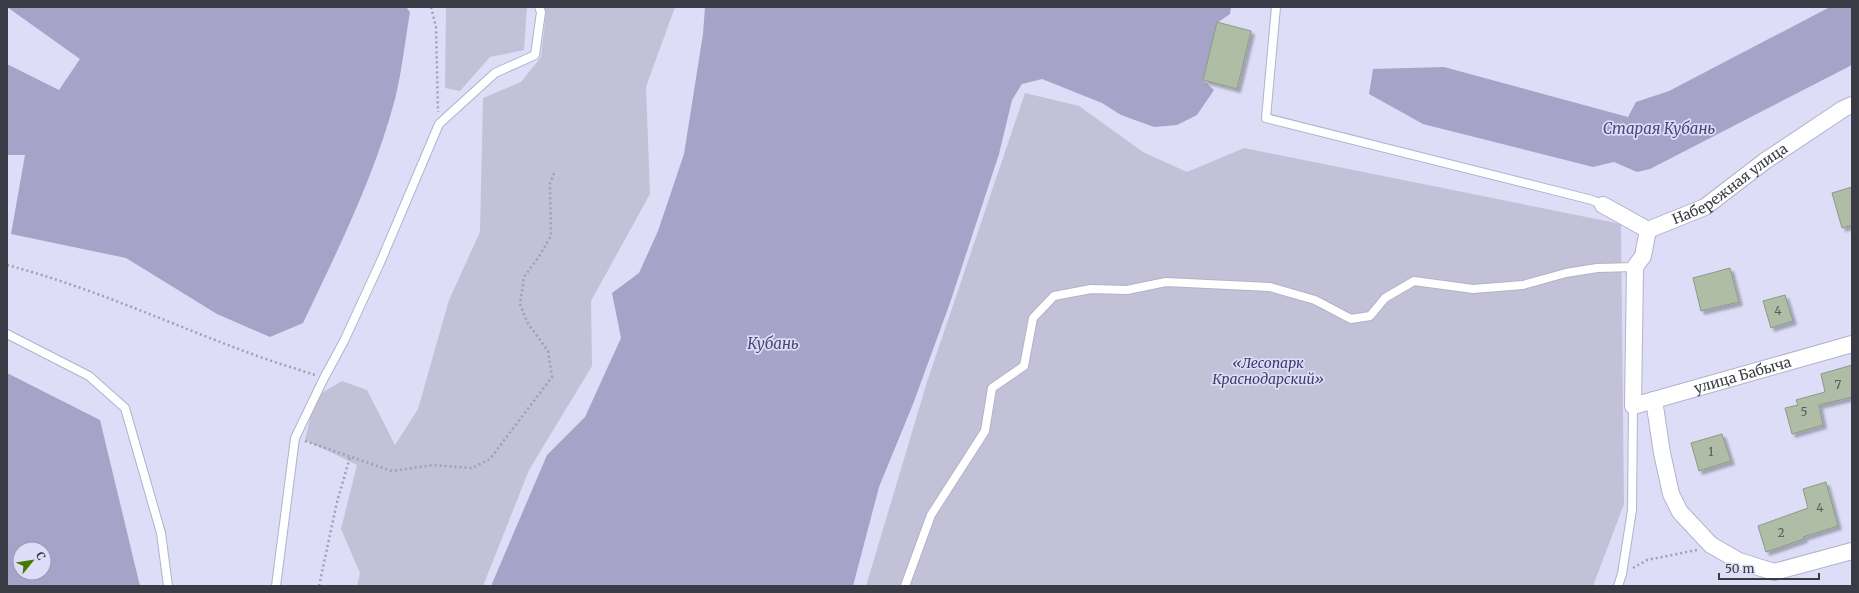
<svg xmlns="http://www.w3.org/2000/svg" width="1859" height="593" viewBox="0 0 1859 593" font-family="Merriweather,serif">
<defs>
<filter id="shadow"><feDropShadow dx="3.5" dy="3.5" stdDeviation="1" flood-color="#0004"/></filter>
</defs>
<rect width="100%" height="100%" fill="#ddddf7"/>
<!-- green -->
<path fill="#c2c1d8" d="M 446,7 L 527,7 L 524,50 L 490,57 L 460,91 L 445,88 Z
M 543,7 L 675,7 L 646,87 L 650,194 L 591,301 L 592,366 L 529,470 L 483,586 L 357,586 L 360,573 L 341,529 L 357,465 L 305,440 L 315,397 L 342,381 L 367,390 L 395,445 L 418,409 L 449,300 L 480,232 L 483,98 L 521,82 L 541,57 L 546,13 Z
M 1025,93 L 1079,106 L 1143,152 L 1187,172 L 1244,148 L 1621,224 L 1624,504 L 1593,586 L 866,586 L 927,382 Z"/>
<!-- water -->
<path fill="#a5a3c8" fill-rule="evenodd" d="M 7,7 L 406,7 L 410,12 C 405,41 402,71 395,99 C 375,175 337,252 303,323 L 270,337 L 217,314 L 126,258 L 11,234 L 25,155 L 7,155 L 7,64 L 59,90 L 80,59 Z
M 705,7 L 1231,7 L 1230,14 L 1217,23 L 1203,80 L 1214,90 L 1197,115 L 1177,125 L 1154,127 L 1121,115 L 1102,103 L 1042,79 L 1022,84 L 1012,100 L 999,154 L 950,303 L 913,404 L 879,487 L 853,586 L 491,586 L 547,455 L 585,417 L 621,338 L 612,293 L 639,273 L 658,231 L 684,154 L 703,34 Z
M 1830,7 L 1852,7 L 1852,65 L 1650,169 L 1637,172 L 1614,162 L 1593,167 L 1423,124 L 1369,94 L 1373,69 L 1444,67 L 1628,117 L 1636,102 L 1669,91 Z
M 7,373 L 100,420 L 140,586 L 7,586 ZM 20,549 L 44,549 L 44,573 L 20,573 Z"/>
<!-- building -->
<path fill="#afbda6" stroke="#8c9983" filter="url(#shadow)" d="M 1217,22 L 1251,31 L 1237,89 L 1203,80 Z
M 1852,187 L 1852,225 L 1842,228 L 1832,193 Z
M 1730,268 L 1739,302 L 1701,311 L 1693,278 Z
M 1785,295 L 1793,321 L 1771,328 L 1763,301 Z
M 1852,365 L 1852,397 L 1819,405 L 1823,425 L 1792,434 L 1785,408 L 1798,405 L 1796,400 L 1825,392 L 1821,374 Z
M 1722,434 L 1731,461 L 1699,471 L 1691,443 Z
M 1826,482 L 1838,526 L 1803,537 L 1804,539 L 1766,552 L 1758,526 L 1808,508 L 1803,489 Z"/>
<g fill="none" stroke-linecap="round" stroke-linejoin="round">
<defs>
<path id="service" d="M 1276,7 L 1266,118 L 1592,200 L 1603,205
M 7,334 L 89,376 L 125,408 L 161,533 L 168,586
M 276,586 L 295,438 L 324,378 L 344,341 L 380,263 L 439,124 L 495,73 L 535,55 L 541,12 L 539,7
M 905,586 L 931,515 L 985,431 L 992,388 L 1024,366 L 1033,318 L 1054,296 L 1091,289 L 1127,290 L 1166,282 L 1270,287 L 1315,300 L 1351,319 L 1370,316 L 1385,298 L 1414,281 L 1473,289 L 1523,285 L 1566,273 L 1597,268 L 1635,267
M 1618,586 L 1622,574 L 1632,510 L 1633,406"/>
<g id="minor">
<path id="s1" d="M 1603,205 L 1648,230 L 1705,207 L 1765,161 L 1843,109 L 1852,105"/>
<path id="s2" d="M 1648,230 L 1643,256 L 1635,267 L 1633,406 L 1852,344"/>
<path d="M 1654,400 L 1662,453 L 1671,494 L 1680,512 L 1711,545 L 1739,561 L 1774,572 L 1852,551"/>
</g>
</defs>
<!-- service casing -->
<use href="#service" stroke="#b2b2cb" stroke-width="10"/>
<!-- minor casing -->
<use href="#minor" stroke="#b2b2cb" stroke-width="18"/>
<!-- path -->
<path stroke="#9f9fb3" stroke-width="2.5" stroke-dasharray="2 3" stroke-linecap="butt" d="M 431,7 L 436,27 L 438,112
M 7,265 C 91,287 170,324 252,354 C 273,362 294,368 315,375
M 305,441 L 392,471 L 433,465 L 472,468 L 490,459 L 552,377 L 548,351 L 527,322 L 520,304 L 524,277 L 540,255 L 551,236 L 550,183 L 555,171
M 1633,568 L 1647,560 L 1697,550
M 319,586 L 337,502 L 350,457"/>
<!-- service -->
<use href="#service" stroke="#fff" stroke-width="8"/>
<!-- minor -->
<use href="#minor" stroke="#fff" stroke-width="16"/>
</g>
<g text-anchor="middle" stroke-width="3.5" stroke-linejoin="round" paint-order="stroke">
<!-- number labels -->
<g font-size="12" fill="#585c5e">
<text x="1778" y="315">4</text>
<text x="1838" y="389">7</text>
<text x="1804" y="416">5</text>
<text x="1711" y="456">1</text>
<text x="1820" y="512">4</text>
<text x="1781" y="537">2</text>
</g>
<!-- street labels -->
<g font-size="14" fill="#3b3b46" stroke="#ddddf7">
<text dy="5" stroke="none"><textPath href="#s1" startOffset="146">Набережная улица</textPath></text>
<text dy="5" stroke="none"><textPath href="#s2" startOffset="293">улица Бабыча</textPath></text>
</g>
<!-- park labels -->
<g font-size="14" font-style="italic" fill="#403b6d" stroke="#ddddf7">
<text x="1268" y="368">«Лесопарк<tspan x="1268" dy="16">Краснодарский»</tspan></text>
</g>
<!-- water labels -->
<g font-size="15" font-style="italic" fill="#4a4678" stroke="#ddddf7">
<text x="1659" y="134">Старая Кубань</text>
<text x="773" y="349">Кубань</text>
</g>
</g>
<!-- border -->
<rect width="1859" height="593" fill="none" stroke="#3b3b46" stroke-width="16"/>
<!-- north arrow -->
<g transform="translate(32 561) rotate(60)"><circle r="19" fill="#ddddf7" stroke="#9c9cb0"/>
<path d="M0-3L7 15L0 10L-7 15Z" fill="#477801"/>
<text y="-6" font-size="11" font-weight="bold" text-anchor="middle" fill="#3b3b46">С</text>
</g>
<!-- scale -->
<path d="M1719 573v6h100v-6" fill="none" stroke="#3b3b46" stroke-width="2"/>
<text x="1725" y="573" font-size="12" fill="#3b3b46" stroke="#ddddf7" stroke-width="3" paint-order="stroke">50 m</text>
</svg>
